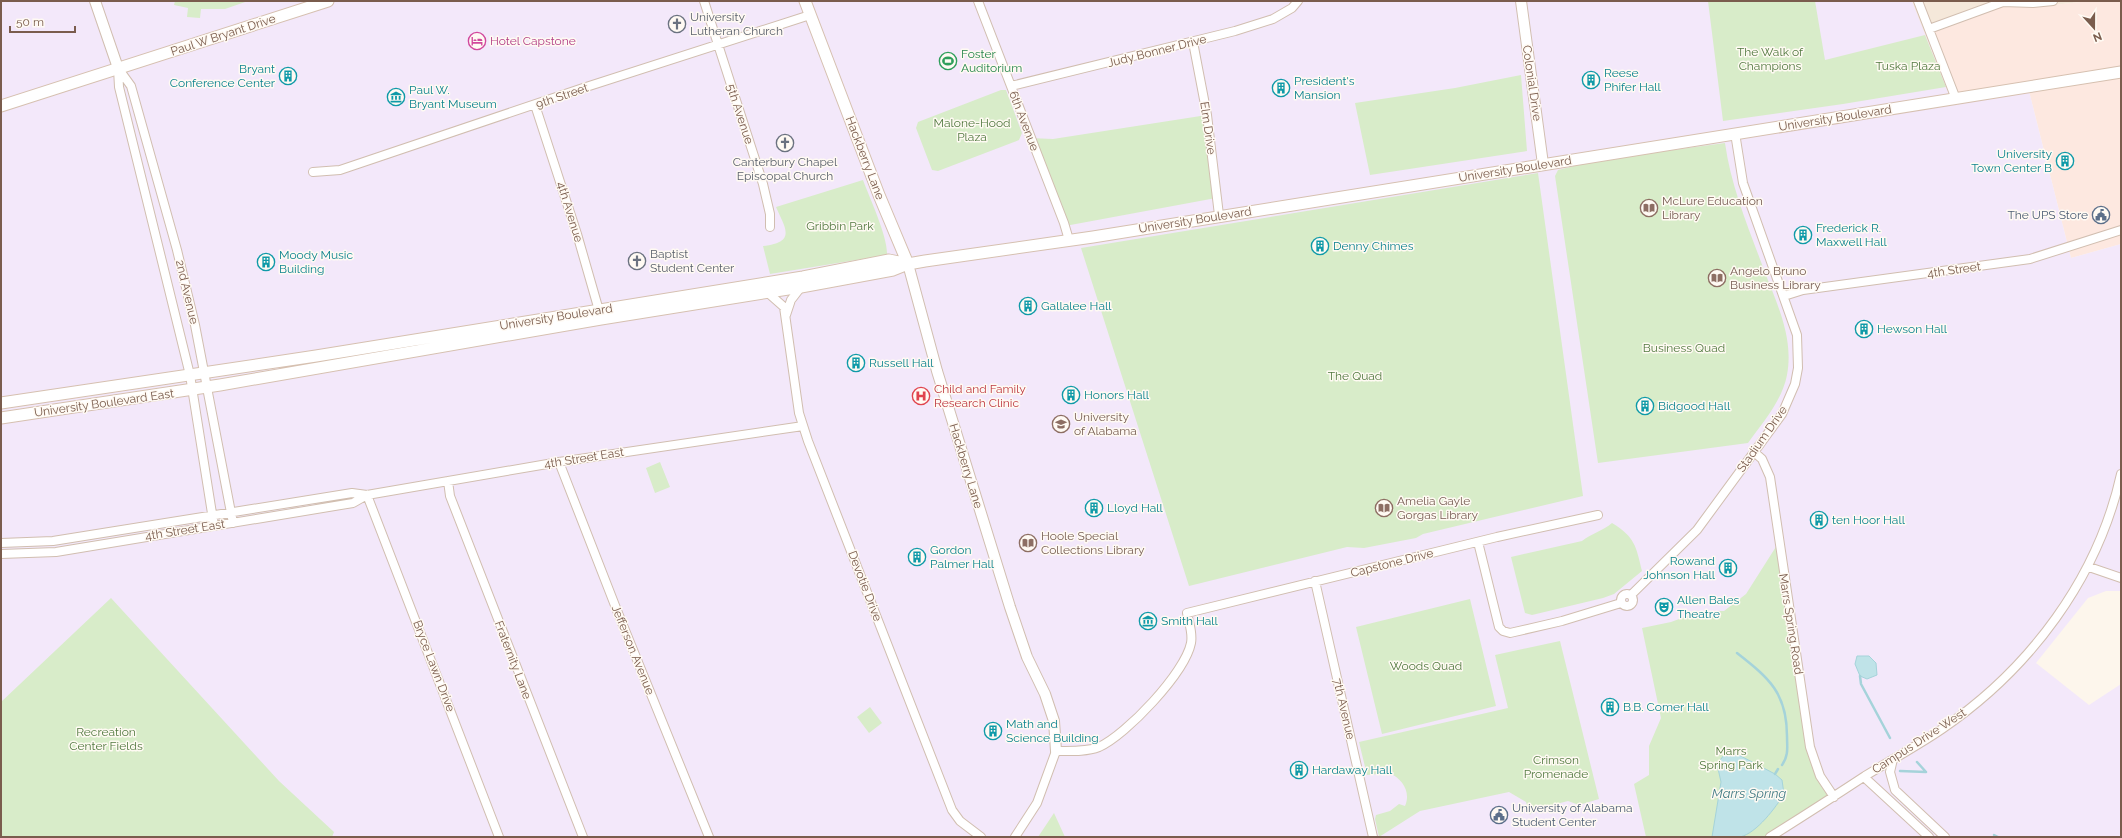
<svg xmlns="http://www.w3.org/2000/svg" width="2122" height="838" viewBox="0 0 2122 838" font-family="Raleway,sans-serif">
<rect width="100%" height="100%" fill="#fdf6ec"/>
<!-- residential -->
<path fill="#f5e8da" d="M 1912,1 L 2089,1 L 2045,6 L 1997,6 L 1923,32 Z"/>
<!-- commercial -->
<path fill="#fde8e0" d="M 2089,1 L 2121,1 L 2121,244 L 2071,258 L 2029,91 L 1953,105 L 1923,32 L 1997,6 L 2045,6 Z"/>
<!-- education -->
<path fill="#f3e8fa" d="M 1,1 L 1912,1 L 1953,105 L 2029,91 L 2071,258 L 2121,244 L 2121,591 L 2106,591 L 2088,598 L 2036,663 L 2089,705 L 2121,684 L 2121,837 L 1,837 Z"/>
<!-- green -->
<path fill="#d8ecc9" d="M 175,1 L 248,1 L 225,9 L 201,9 L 200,18 L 187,17 L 188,8 L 174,5 Z
M 1708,1 L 1815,1 L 1825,60 L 1925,35 L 1946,87 L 1843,104 L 1723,121 Z
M 1521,75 L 1527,151 L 1370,175 L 1355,103 L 1455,88 Z
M 1001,90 L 1006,90 L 1022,133 L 1019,140 L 938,171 L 932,170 L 916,128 L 918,122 Z
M 1207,115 L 1216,198 L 1065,226 L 1030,138 L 1053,139 Z
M 1725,143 C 1731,187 1749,229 1764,270 C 1777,304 1794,338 1787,375 C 1782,401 1763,422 1748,443 L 1598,463 L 1555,176 L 1558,170 L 1598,160 Z
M 1538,173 L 1583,496 L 1423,534 L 1416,538 L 1364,548 L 1347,547 L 1189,586 L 1081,248 Z
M 863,180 C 870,199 888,237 887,255 L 770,274 L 763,246 C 797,242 785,228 776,207 Z
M 660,462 L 670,487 L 655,493 L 646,468 Z
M 1612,523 C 1635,537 1636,546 1642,571 L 1614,594 L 1603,598 L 1532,615 L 1525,613 L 1511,557 L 1582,541 C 1592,533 1603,531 1612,523 Z
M 1779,542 L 1810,747 L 1834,797 L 1771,837 L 1646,837 L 1634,784 L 1649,775 L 1649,746 L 1661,718 L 1642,628 L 1671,622 L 1701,611 L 1724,611 L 1746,594 Z
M 111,598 L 279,781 L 334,832 L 332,837 L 1,837 L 1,702 Z
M 1470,599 L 1496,706 L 1382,734 L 1356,627 Z
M 1560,641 L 1599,799 L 1579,805 L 1568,801 L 1533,810 L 1530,815 L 1526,802 L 1509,792 L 1420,811 L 1379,837 L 1375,819 L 1376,815 L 1390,811 L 1399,804 L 1405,806 C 1411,792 1403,780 1390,773 L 1367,775 L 1359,742 L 1508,708 L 1495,655 Z
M 870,707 L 882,723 L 869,733 L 857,717 Z
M 1054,813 L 1065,837 L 1038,837 Z"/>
<!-- water -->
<path fill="#bfe3e8" stroke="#a5d3da" d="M 1857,656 L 1869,656 L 1876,663 L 1877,675 L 1867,679 L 1860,676 L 1855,664 Z
M 1735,753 L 1775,774 L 1782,780 L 1784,794 C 1776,807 1757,833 1740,837 C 1732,838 1721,837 1712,837 L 1721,782 L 1717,764 L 1724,755 Z"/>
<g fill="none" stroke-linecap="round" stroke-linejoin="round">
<!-- stream -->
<path stroke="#a5d3da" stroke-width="2.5" d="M 1737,653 C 1769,678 1787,693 1787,736 C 1787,747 1789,755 1782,765
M 1860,676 L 1861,684 L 1890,738
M 1917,762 L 1926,772
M 1900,771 L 1926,772
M 1775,774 L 1778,769
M 1994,835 L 1998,837"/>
<defs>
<path id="minor" d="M 704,1 L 763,184 L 770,214 L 770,227
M 978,1 L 1064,223 L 1069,240
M 1918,1 L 1956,99
M 1929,29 L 2003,2 L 2033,3 L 2053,1
M 1193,42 L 1207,115 L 1219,215
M 118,68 L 131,86 L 177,250 L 195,325 L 233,523
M 118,69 L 119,87 L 190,375 L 214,526
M 1011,86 L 1235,31 L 1273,19 L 1292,8 L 1298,1
M 535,105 L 577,234 L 600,314
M 313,172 L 340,170 L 583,88 L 810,15
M 767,292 L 784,307 L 799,413 L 808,441 L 952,810 L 960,821 L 981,837
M 1784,296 L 1803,290 L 2030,259 L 2121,230
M 786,315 L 791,300 L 801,287
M 1754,452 L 1762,459 L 1770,477 L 1810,747 L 1820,776 L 1834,797
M 559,462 L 616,608 L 709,837
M 448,481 L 450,496 L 583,837
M 367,495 L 499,837
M 1478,542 L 1499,627 L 1503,631 L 1510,633 L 1562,621 L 1621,603
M 1,543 L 53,541 L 352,493 L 367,495 L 559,462 L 803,426
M 1,554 L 56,552 L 353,503 L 367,495
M 2089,567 L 2121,578
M 1315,581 L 1373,837
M1621 600a6 6 0 1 1 12 0a6 6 0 1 1-12 0Z
M 1631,595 L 1697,530 L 1782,414 L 1795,384 L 1798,368 L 1797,335 L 1743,183 L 1735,133
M 1893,759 L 1890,772 L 1895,790 L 1945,837
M 1864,777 L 1929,837
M 1015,837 L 1037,803 L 1056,751 C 1070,751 1086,752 1099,747 C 1126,735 1185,673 1191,643 C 1193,633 1189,623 1187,613 L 1497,537 L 1598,515
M 1770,837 C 1802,817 1833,797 1865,776 C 1891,760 1917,746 1942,729 C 2030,669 2098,578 2121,474"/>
<path id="tertiary" d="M 95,1 L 118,68
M 1521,1 L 1543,164
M 908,264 L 937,371 L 1010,607 L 1027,657 L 1045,694 L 1054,721 L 1056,751"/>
<path id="secondary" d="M 805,1 L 879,195 L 908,264
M 1,106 L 328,1
M 1,403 L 316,356 L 803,277 L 889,260 L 908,264
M 1,418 L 220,385 L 601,319 L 801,287 L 893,270 L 908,264 L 925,261 L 1093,237 L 2121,72"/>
</defs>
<!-- minor casing -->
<use href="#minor" stroke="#d1beb0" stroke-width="10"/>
<!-- tertiary casing -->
<use href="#tertiary" stroke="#d1beb0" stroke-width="12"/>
<!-- secondary casing -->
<use href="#secondary" stroke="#d6c0b0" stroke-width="13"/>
<!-- minor -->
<use href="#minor" stroke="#fff" stroke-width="8"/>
<!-- tertiary -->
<use href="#tertiary" stroke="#fff" stroke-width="10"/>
<!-- secondary -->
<use href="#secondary" stroke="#fff" stroke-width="11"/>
</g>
<!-- icons -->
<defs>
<symbol id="church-ring" viewBox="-11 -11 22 22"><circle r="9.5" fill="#fffaf3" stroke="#6b7280" stroke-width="1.5"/><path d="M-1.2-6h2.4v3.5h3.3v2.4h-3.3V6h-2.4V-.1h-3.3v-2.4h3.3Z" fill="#6b7280"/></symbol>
<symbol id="hotel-ring" viewBox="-11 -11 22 22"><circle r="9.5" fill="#fffaf3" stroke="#d1479c" stroke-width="1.5"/><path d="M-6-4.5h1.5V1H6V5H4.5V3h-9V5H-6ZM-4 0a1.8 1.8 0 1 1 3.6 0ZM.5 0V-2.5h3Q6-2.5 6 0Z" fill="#d1479c"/></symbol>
<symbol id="stadium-ring" viewBox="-11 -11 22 22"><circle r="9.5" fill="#fffaf3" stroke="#2e9e5b" stroke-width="1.5"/><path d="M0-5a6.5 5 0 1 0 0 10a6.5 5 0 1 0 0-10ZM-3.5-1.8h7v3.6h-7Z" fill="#2e9e5b"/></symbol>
<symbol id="building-ring" viewBox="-11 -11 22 22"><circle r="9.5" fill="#fffaf3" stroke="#0f9aa8" stroke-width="1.5"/><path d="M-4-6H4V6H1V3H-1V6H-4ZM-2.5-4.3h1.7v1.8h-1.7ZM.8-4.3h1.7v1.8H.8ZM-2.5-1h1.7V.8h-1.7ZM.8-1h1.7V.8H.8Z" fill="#0f9aa8"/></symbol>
<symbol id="museum-ring" viewBox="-11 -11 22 22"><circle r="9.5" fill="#fffaf3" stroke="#0f9aa8" stroke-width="1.5"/><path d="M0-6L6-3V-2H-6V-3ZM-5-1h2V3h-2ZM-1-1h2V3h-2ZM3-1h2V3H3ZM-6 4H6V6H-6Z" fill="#0f9aa8"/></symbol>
<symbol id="library-ring" viewBox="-11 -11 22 22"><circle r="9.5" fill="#fffaf3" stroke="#8d6e63" stroke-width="1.5"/><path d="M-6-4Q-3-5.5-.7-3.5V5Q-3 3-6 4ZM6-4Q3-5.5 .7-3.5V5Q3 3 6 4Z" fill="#8d6e63"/></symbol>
<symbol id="civic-ring" viewBox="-11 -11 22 22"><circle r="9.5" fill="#fffaf3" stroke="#5c6f8a" stroke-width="1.5"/><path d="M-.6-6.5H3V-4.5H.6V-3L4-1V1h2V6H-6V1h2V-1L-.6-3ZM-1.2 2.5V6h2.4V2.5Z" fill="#5c6f8a"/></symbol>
<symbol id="hospital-ring" viewBox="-11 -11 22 22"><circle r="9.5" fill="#fffaf3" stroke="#e0444e" stroke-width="1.5"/><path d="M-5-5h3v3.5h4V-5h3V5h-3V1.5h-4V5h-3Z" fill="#e0444e"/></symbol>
<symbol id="university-ring" viewBox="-11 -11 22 22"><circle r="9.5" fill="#fffaf3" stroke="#8d6e63" stroke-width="1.5"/><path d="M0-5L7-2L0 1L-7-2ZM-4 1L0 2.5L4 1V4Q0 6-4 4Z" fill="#8d6e63"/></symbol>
<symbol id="theatre-ring" viewBox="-11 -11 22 22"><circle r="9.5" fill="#fffaf3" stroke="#0f9aa8" stroke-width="1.5"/><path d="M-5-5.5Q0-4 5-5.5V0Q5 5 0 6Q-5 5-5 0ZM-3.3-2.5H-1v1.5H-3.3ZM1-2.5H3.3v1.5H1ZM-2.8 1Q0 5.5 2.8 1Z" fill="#0f9aa8"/></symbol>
</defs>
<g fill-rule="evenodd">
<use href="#church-ring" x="667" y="14" width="20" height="20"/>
<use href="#hotel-ring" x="467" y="31" width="20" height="20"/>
<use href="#stadium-ring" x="938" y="51" width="20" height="20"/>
<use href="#building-ring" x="278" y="66" width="20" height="20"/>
<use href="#building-ring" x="1581" y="70" width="20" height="20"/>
<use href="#building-ring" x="1271" y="78" width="20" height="20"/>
<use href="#museum-ring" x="386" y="87" width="20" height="20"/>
<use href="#church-ring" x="775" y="133" width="20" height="20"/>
<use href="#building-ring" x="2055" y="151" width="20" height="20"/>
<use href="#library-ring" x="1639" y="198" width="20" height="20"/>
<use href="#civic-ring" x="2091" y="205" width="20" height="20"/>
<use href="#building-ring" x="1793" y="225" width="20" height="20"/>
<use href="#building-ring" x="1310" y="236" width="20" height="20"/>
<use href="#church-ring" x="627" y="251" width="20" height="20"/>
<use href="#building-ring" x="256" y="252" width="20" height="20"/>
<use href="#library-ring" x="1707" y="268" width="20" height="20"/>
<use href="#building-ring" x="1018" y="296" width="20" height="20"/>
<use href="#building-ring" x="1854" y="319" width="20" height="20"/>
<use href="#building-ring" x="846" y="353" width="20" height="20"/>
<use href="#building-ring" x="1061" y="385" width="20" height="20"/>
<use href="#hospital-ring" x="911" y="386" width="20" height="20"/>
<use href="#building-ring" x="1635" y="396" width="20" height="20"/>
<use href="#university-ring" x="1051" y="414" width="20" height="20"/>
<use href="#building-ring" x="1084" y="498" width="20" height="20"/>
<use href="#library-ring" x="1374" y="498" width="20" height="20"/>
<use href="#building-ring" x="1809" y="510" width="20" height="20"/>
<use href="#library-ring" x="1018" y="533" width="20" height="20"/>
<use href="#building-ring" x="907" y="547" width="20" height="20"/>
<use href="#building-ring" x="1718" y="558" width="20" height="20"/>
<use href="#theatre-ring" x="1654" y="597" width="20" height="20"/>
<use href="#museum-ring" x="1138" y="611" width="20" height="20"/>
<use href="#building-ring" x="1600" y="697" width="20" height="20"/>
<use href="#building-ring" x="983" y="721" width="20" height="20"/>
<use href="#building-ring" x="1289" y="760" width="20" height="20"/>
<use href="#civic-ring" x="1489" y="805" width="20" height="20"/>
</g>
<g text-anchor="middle" stroke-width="3" stroke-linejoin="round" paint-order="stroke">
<!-- worship labels -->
<g font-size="12" fill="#5b616d" stroke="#fffaf3" text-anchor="start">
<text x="690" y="21">University<tspan x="690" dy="14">Lutheran Church</tspan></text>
<text x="785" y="166" text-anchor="middle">Canterbury Chapel<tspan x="785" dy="14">Episcopal Church</tspan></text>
<text x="650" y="258">Baptist<tspan x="650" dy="14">Student Center</tspan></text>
</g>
<!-- street labels -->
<g font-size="12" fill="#7a5c4d" stroke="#fffaf3">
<text transform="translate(223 35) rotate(-18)" y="4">Paul W Bryant Drive</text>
<text transform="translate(1157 51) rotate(-14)" y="4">Judy Bonner Drive</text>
<text transform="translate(1532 83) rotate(82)" y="4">Colonial Drive</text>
<text transform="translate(562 96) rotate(-19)" y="4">9th Street</text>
<text transform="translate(740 114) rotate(72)" y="4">5th Avenue</text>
<text transform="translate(1835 118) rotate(-9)" y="4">University Boulevard</text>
<text transform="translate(1024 121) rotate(69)" y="4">6th Avenue</text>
<text transform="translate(1208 128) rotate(82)" y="4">Elm Drive</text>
<text transform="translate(865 158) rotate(69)" y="4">Hackberry Lane</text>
<text transform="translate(1515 169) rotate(-9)" y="4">University Boulevard</text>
<text transform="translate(570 212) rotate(73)" y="4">4th Avenue</text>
<text transform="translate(1195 220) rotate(-9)" y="4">University Boulevard</text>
<text transform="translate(1954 270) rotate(-8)" y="4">4th Street</text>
<text transform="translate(187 292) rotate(77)" y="4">2nd Avenue</text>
<text transform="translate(556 317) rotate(-9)" y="4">University Boulevard</text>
<text transform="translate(104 403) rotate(-8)" y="4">University Boulevard East</text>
<text transform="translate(1762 439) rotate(-55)" y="4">Stadium Drive</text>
<text transform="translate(584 458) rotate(-9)" y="4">4th Street East</text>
<text transform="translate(966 466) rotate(73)" y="4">Hackberry Lane</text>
<text transform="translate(185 530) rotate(-9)" y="4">4th Street East</text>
<text transform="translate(1392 563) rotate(-14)" y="4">Capstone Drive</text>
<text transform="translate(865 586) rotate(69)" y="4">Devotie Drive</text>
<text transform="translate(1791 624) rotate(81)" y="4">Marrs Spring Road</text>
<text transform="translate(633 650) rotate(68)" y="4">Jefferson Avenue</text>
<text transform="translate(513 660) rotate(69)" y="4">Fraternity Lane</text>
<text transform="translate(434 666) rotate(69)" y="4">Bryce Lawn Drive</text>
<text transform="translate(1344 709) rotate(77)" y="4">7th Avenue</text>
<text transform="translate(1919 741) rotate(-33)" y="4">Campus Drive West</text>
</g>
<!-- hotel labels -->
<g font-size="12" fill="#b23c85" stroke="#fffaf3" text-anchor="start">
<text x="490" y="45">Hotel Capstone</text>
</g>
<!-- park labels -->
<g font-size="12" fill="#537a41" stroke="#fffaf3">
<text x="1770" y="56">The Walk of<tspan x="1770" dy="14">Champions</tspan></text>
<text x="1908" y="70">Tuska Plaza</text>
<text x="972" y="127">Malone-Hood<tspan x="972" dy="14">Plaza</tspan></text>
<text x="840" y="230">Gribbin Park</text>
<text x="1684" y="352">Business Quad</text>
<text x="1355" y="380">The Quad</text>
<text x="1426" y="670">Woods Quad</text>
<text x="106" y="736">Recreation<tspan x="106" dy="14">Center Fields</tspan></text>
<text x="1731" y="755">Marrs<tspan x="1731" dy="14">Spring Park</tspan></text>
<text x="1556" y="764">Crimson<tspan x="1556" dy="14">Promenade</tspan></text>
</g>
<!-- leisure labels -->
<g font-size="12" fill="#27864d" stroke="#fffaf3" text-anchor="start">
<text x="961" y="58">Foster<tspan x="961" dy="14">Auditorium</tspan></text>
</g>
<!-- culture labels -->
<g font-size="12" fill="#0d838f" stroke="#fffaf3" text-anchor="start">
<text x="275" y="73" text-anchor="end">Bryant<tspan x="275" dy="14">Conference Center</tspan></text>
<text x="1604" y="77">Reese<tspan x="1604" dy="14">Phifer Hall</tspan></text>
<text x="1294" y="85">President's<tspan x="1294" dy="14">Mansion</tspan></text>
<text x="409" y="94">Paul W.<tspan x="409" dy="14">Bryant Museum</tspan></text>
<text x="2052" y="158" text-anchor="end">University<tspan x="2052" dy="14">Town Center B</tspan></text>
<text x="1816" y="232">Frederick R.<tspan x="1816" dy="14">Maxwell Hall</tspan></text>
<text x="1333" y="250">Denny Chimes</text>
<text x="279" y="259">Moody Music<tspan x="279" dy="14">Building</tspan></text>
<text x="1041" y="310">Gallalee Hall</text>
<text x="1877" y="333">Hewson Hall</text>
<text x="869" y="367">Russell Hall</text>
<text x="1084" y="399">Honors Hall</text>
<text x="1658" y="410">Bidgood Hall</text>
<text x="1107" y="512">Lloyd Hall</text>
<text x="1832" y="524">ten Hoor Hall</text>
<text x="930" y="554">Gordon<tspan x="930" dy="14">Palmer Hall</tspan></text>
<text x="1715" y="565" text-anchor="end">Rowand<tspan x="1715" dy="14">Johnson Hall</tspan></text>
<text x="1677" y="604">Allen Bales<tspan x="1677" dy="14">Theatre</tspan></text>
<text x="1161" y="625">Smith Hall</text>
<text x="1623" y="711">B.B. Comer Hall</text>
<text x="1006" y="728">Math and<tspan x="1006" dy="14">Science Building</tspan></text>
<text x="1312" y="774">Hardaway Hall</text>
</g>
<!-- education labels -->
<g font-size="12" fill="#785e54" stroke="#fffaf3" text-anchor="start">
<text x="1662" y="205">McLure Education<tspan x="1662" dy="14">Library</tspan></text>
<text x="1730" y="275">Angelo Bruno<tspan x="1730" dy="14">Business Library</tspan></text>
<text x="1074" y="421">University<tspan x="1074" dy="14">of Alabama</tspan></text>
<text x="1397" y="505">Amelia Gayle<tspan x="1397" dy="14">Gorgas Library</tspan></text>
<text x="1041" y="540">Hoole Special<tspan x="1041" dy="14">Collections Library</tspan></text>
</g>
<!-- service labels -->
<g font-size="12" fill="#4e5e75" stroke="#fffaf3" text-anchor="end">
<text x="2088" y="219">The UPS Store</text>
<text x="1512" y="812" text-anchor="start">University of Alabama<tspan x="1512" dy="14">Student Center</tspan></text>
</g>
<!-- health labels -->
<g font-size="12" fill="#be3a42" stroke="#fffaf3" text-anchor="start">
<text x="934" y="393">Child and Family<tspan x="934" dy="14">Research Clinic</tspan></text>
</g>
<!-- water labels -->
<g font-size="13" font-style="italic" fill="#437c86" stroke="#fffaf3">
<text x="1749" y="798">Marrs Spring</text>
</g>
</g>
<!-- border -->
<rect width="2122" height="838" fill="none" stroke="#7a5c4d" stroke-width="4"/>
<!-- north arrow -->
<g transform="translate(2094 28) rotate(159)" stroke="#fffaf3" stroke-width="3" paint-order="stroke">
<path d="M0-3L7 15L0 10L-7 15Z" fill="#7a5c4d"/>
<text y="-6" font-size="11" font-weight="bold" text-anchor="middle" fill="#7a5c4d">N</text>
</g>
<!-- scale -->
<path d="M10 26v6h65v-6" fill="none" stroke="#7a5c4d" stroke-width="2"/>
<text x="16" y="26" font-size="12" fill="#7a5c4d" stroke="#fffaf3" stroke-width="3" paint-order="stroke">50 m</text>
</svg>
